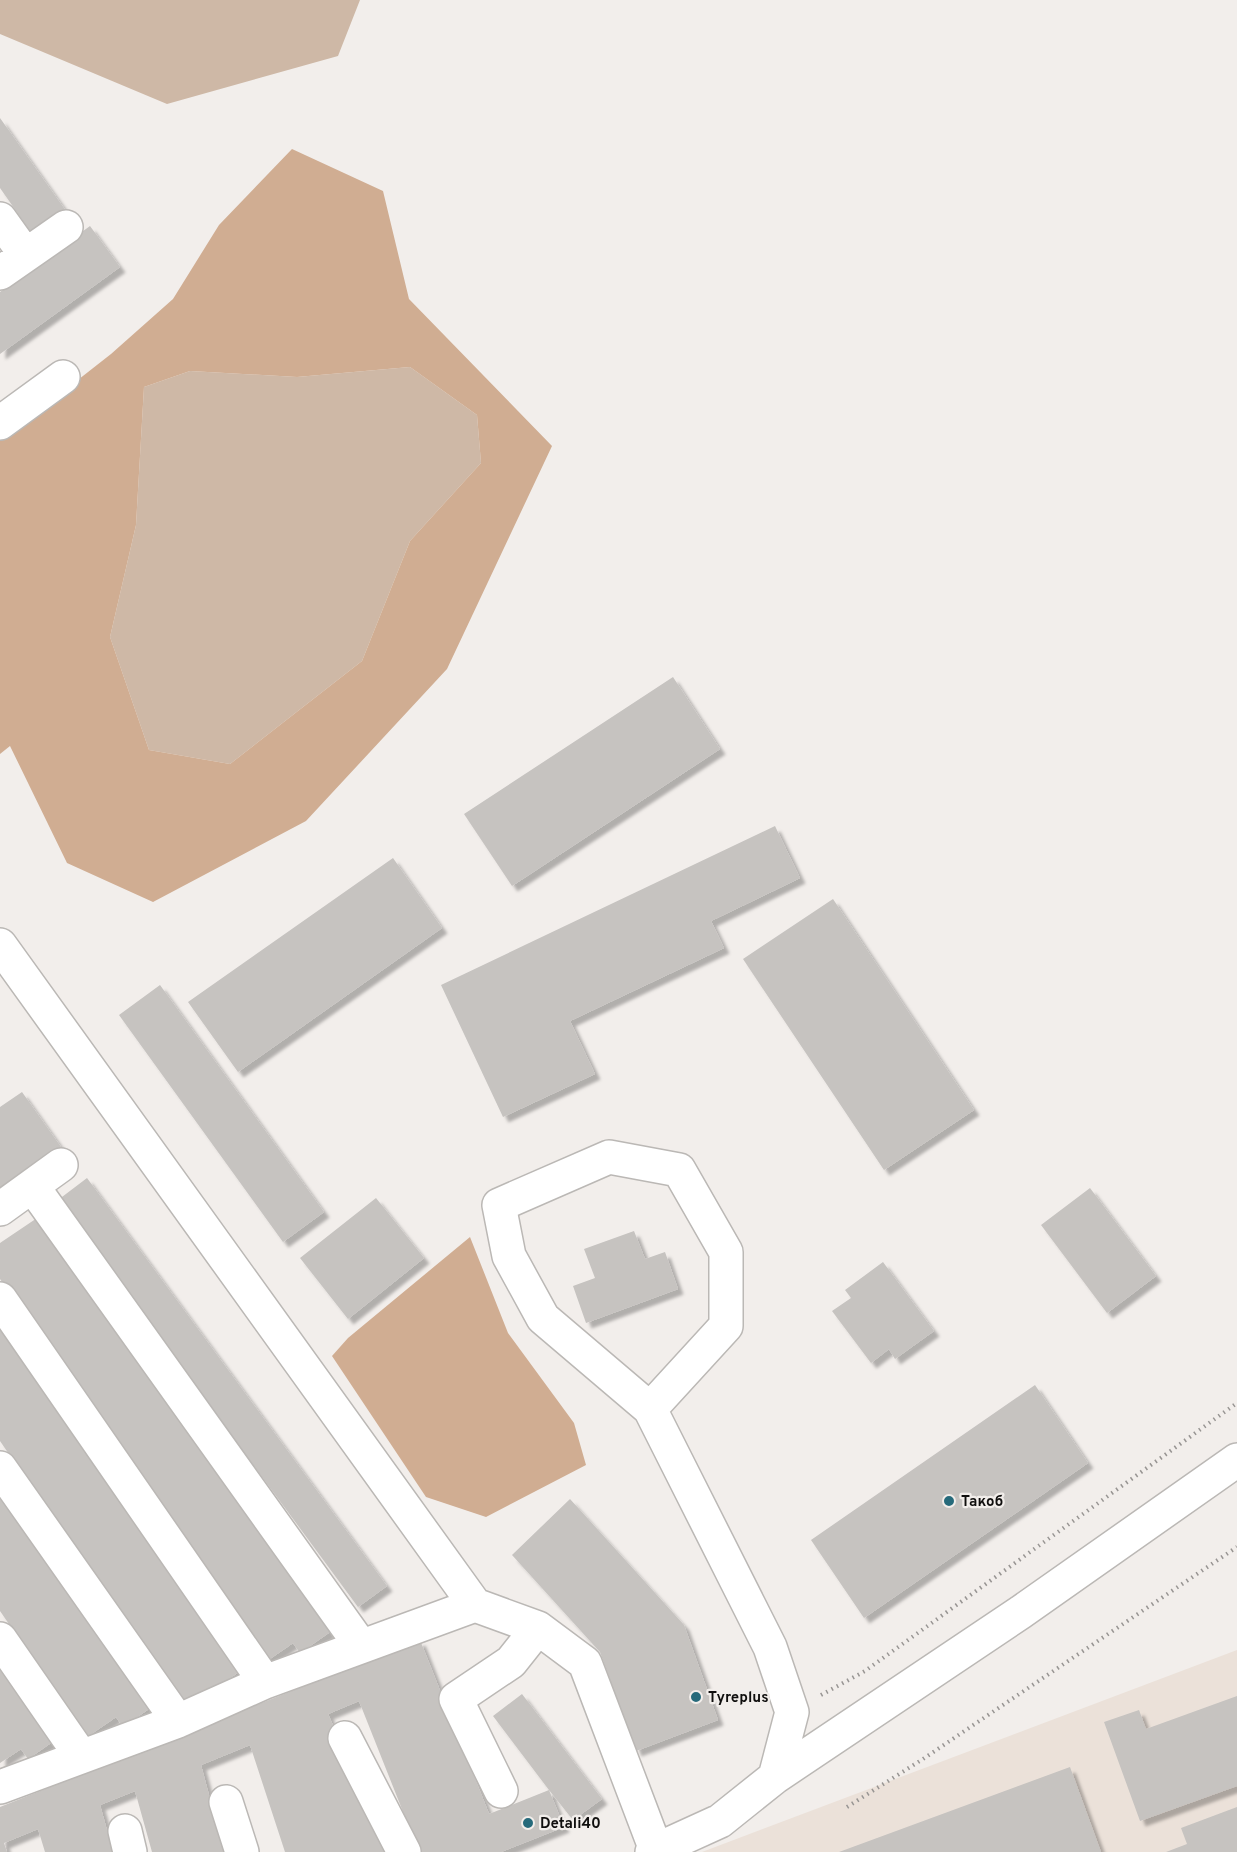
<svg xmlns="http://www.w3.org/2000/svg" width="1237" height="1852" viewBox="0 0 1237 1852" font-family="Overpass,sans-serif">
<defs>
<filter id="shadow"><feDropShadow dx="5.5" dy="5.5" stdDeviation="1.5" flood-color="#0004"/></filter>
</defs>
<rect width="100%" height="100%" fill="#f2eeeb"/>
<!-- built -->
<path fill="#ebe1d9" d="M 1237,1650 L 1237,1852 L 702,1852 Z"/>
<!-- green -->
<path fill="#ceb8a6" d="M 0,0 L 360,0 L 338,56 L 167,104 L 0,34 Z
M 410,367 L 477,415 L 481,463 L 410,541 L 362,661 L 230,764 L 149,750 L 110,637 L 136,525 L 144,387 L 190,371 L 297,377 Z"/>
<!-- forest -->
<path fill="#d0ad92" fill-rule="evenodd" d="M 292,149 L 383,191 L 409,299 L 552,446 L 447,669 L 306,821 L 153,902 L 67,863 L 10,746 L 0,754 L 0,441 L 111,354 L 173,299 L 219,225 ZM 410,367 L 477,415 L 481,463 L 410,541 L 362,661 L 230,764 L 149,750 L 110,637 L 136,525 L 144,387 L 190,371 L 297,377 Z
M 470,1237 L 508,1333 L 574,1423 L 586,1465 L 486,1517 L 426,1497 L 332,1356 L 348,1338 Z"/>
<!-- building -->
<path fill="#c6c3c0" filter="url(#shadow)" d="M 0,118 L 66,211 L 33,235 L 0,188 Z
M 90,226 L 120,267 L 0,354 L 0,292 Z
M 673,677 L 720,749 L 512,886 L 464,814 Z
M 775,826 L 800,878 L 711,921 L 724,948 L 570,1021 L 595,1074 L 503,1117 L 441,985 Z
M 393,858 L 442,928 L 238,1072 L 188,1002 Z
M 833,899 L 974,1110 L 884,1170 L 743,959 Z
M 160,985 L 324,1212 L 283,1242 L 119,1015 Z
M 22,1092 L 61,1147 L 0,1190 L 0,1107 Z
M 87,1178 L 387,1586 L 358,1607 L 58,1200 Z
M 1090,1188 L 1156,1276 L 1107,1313 L 1041,1225 Z
M 376,1198 L 424,1258 L 348,1319 L 300,1258 Z
M 43,1214 L 330,1632 L 300,1653 L 293,1643 L 264,1663 L 0,1279 L 0,1243 Z
M 634,1231 L 645,1259 L 665,1252 L 678,1289 L 586,1323 L 573,1286 L 595,1278 L 584,1249 Z
M 883,1262 L 934,1331 L 895,1359 L 889,1349 L 871,1363 L 832,1311 L 851,1298 L 845,1290 Z
M 0,1318 L 242,1670 L 184,1709 L 0,1441 Z
M 1035,1385 L 1088,1463 L 864,1618 L 811,1540 Z
M 0,1483 L 153,1706 L 123,1727 L 116,1717 L 87,1737 L 0,1611 Z
M 570,1499 L 684,1625 L 718,1720 L 636,1751 L 600,1652 L 512,1555 Z
M 420,1640 L 489,1814 L 549,1790 L 493,1716 L 522,1694 L 602,1799 L 573,1820 L 549,1790 L 564,1827 L 501,1852 L 419,1852 L 359,1701 L 328,1714 L 389,1852 L 285,1852 L 250,1745 L 201,1765 L 224,1852 L 152,1852 L 135,1791 L 100,1805 L 113,1852 L 45,1852 L 38,1829 L 4,1843 L 7,1852 L 0,1852 L 0,1807 Z
M 0,1653 L 58,1738 L 28,1759 L 21,1749 L 0,1763 Z
M 1237,1696 L 1237,1786 L 1140,1821 L 1104,1722 L 1139,1710 L 1146,1729 Z
M 1070,1767 L 1101,1852 L 839,1852 Z
M 1237,1807 L 1237,1852 L 1166,1852 L 1187,1844 L 1181,1828 Z"/>
<g fill="none" stroke-linecap="round" stroke-linejoin="round">
<defs>
<path id="minor" d="M 0,219 L 25,254
M 0,273 L 66,227
M 0,423 L 63,377
M 0,945 L 475,1605 L 538,1628 L 585,1663 L 656,1850
M 33,1187 L 361,1646
M 0,1209 L 61,1165
M 0,1299 L 265,1682
M 650,1409 L 726,1326 L 726,1252 L 679,1170 L 609,1157 L 499,1205 L 509,1256 L 543,1318 L 650,1409 L 770,1647 L 792,1712 L 775,1777
M 0,1468 L 178,1721
M 0,1639 L 81,1756
M 345,1738 L 404,1852
M 0,1787 L 178,1721 L 265,1682 L 475,1605
M 501,1791 L 456,1699 L 511,1662 L 538,1628
M 226,1802 L 242,1852
M 125,1831 L 130,1852
M 652,1852 L 720,1821 L 775,1777 L 1021,1612 L 1237,1460"/>
</defs>
<!-- minor casing -->
<use href="#minor" stroke="#bbb8b5" stroke-width="36"/>
<!-- path -->
<path stroke="#989593" stroke-width="4" stroke-dasharray="1.5 4.5" stroke-linecap="butt" d="M 821,1695 L 865,1671 L 1237,1403
M 847,1807 L 923,1759 L 1237,1547"/>
<!-- minor -->
<use href="#minor" stroke="#fff" stroke-width="33"/>
</g>
<!-- markers -->
<g fill="#266a7b" stroke="#f2eeeb" stroke-width="2">
<circle cx="949" cy="1501" r="6"/>
<circle cx="696" cy="1697" r="6"/>
<circle cx="528" cy="1823" r="6"/>
</g>
<g text-anchor="middle" stroke-width="4.5" stroke-linejoin="round" paint-order="stroke">
<!-- poi labels -->
<g font-size="15" font-weight="bold" fill="#100f0e" stroke="#f2eeeb" text-anchor="start">
<text x="961" y="1506">Такоб</text>
<text x="708" y="1702">Tyreplus</text>
<text x="540" y="1828">Detali40</text>
</g>
</g>
</svg>
